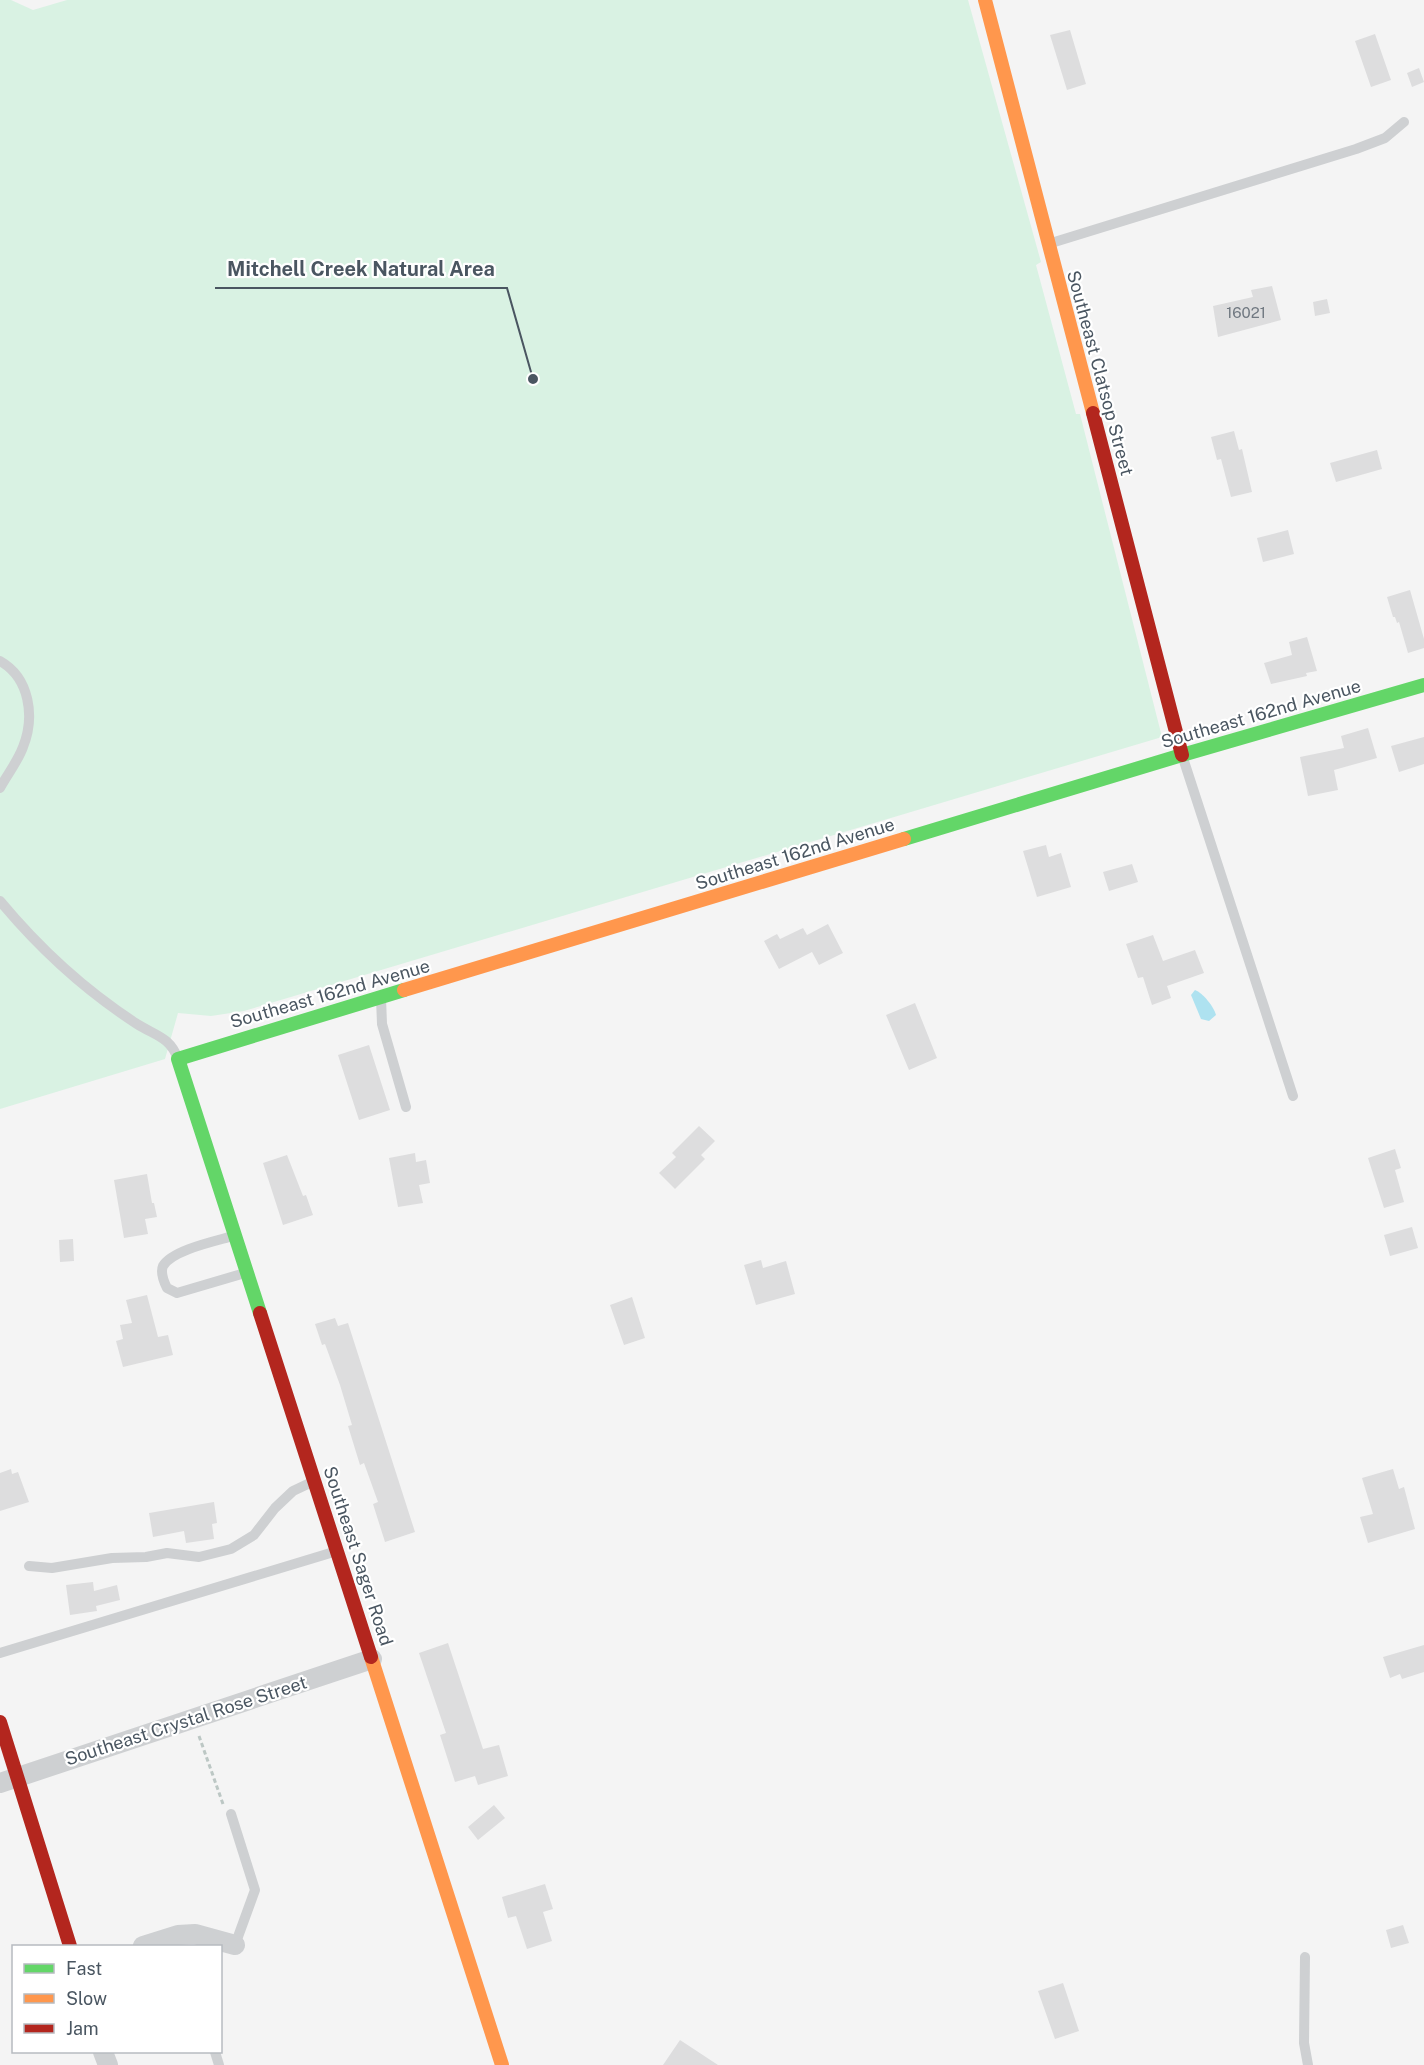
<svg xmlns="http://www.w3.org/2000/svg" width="1424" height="2065" viewBox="0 0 1424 2065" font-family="'Public Sans',sans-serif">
<rect width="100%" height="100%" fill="#f4f4f4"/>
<!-- green -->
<path fill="#d9f2e3" d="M 0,0 L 11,0 L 33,10 L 67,0 L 968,0 L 1041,262 L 1036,265 L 1076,414 L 1080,414 L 1162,737 L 244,1011 L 211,1016 L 178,1013 L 165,1059 L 0,1109 Z"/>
<!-- water -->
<path fill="#aee2f0" d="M 1195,990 C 1203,993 1214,1007 1216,1015 L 1209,1021 L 1201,1019 L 1191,995 Z"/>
<!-- building -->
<path fill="#ddddde" d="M 1070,30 L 1086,84 L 1067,90 L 1050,35 Z
M 1375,34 L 1391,80 L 1371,87 L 1355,41 Z
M 1419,68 L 1424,82 L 1412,87 L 1407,73 Z
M 1272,286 L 1281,320 L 1218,337 L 1213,306 L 1253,297 L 1251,290 Z
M 1327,299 L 1330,313 L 1315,316 L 1313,302 Z
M 1234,431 L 1239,450 L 1242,449 L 1252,492 L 1231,497 L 1221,459 L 1217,460 L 1211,437 Z
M 1377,450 L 1382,469 L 1336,482 L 1330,463 Z
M 1288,530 L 1294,554 L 1263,562 L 1257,538 Z
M 1410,590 L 1424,639 L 1424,648 L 1408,653 L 1399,622 L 1397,623 L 1395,617 L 1393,617 L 1387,597 Z
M 1307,637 L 1317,671 L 1306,673 L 1307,676 L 1271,684 L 1264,663 L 1292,655 L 1289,642 Z
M 1368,728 L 1377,758 L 1334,770 L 1338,790 L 1308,796 L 1300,757 L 1344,748 L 1341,736 Z
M 1424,737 L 1424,764 L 1399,772 L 1391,746 Z
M 1046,845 L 1049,857 L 1061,853 L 1071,887 L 1037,897 L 1023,851 Z
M 1132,864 L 1138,882 L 1109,891 L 1103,872 Z
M 828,924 L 843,953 L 819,965 L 812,952 L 779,969 L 764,941 L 777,934 L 780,939 L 803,928 L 807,935 Z
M 1153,935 L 1163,961 L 1195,950 L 1204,973 L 1167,986 L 1171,998 L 1152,1005 L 1143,977 L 1138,978 L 1126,944 Z
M 915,1003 L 937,1058 L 909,1070 L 886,1015 Z
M 369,1045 L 390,1110 L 359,1120 L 338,1055 Z
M 699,1126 L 715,1141 L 701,1155 L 705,1159 L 675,1189 L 659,1173 L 676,1157 L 672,1153 Z
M 1395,1149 L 1401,1168 L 1395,1170 L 1404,1202 L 1384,1208 L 1368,1158 Z
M 415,1153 L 416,1162 L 426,1160 L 430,1183 L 419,1185 L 423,1203 L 398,1207 L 389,1158 Z
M 287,1155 L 303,1196 L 306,1195 L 313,1215 L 283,1225 L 263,1163 Z
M 147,1174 L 152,1203 L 154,1203 L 157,1217 L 145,1219 L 148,1234 L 124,1238 L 114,1180 Z
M 1412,1227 L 1418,1248 L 1390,1256 L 1384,1235 Z
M 73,1239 L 74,1261 L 60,1262 L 59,1240 Z
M 761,1260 L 763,1268 L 786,1261 L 795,1294 L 756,1305 L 744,1265 Z
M 147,1295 L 158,1337 L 168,1335 L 173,1355 L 123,1367 L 116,1341 L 123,1339 L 120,1325 L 132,1323 L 126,1300 Z
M 632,1297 L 645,1338 L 624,1345 L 610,1305 Z
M 335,1318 L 338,1326 L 348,1323 L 415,1532 L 385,1542 L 373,1504 L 378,1502 L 364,1463 L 360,1465 L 348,1426 L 352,1425 L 340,1385 L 325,1344 L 322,1345 L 315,1324 Z
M 11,1469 L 12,1474 L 18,1472 L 29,1502 L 0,1511 L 0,1473 Z
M 1393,1469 L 1399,1489 L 1404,1487 L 1415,1529 L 1368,1543 L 1360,1517 L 1373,1514 L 1362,1478 Z
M 214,1502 L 217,1523 L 212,1524 L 214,1539 L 186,1543 L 184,1531 L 153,1537 L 149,1513 Z
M 93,1582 L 94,1591 L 117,1585 L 120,1600 L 96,1606 L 97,1611 L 70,1615 L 66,1585 Z
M 448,1643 L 483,1749 L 499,1745 L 508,1776 L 478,1785 L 475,1776 L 455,1782 L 440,1735 L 446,1733 L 419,1653 Z
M 1424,1645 L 1424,1672 L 1402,1679 L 1400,1674 L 1390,1678 L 1383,1657 Z
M 494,1805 L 505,1818 L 478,1840 L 468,1827 Z
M 545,1884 L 553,1909 L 543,1912 L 552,1941 L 527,1949 L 516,1916 L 508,1918 L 502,1897 Z
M 1403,1925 L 1409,1943 L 1391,1948 L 1386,1930 Z
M 1063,1983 L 1079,2031 L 1055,2039 L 1038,1991 Z
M 680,2040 L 718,2065 L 663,2065 Z"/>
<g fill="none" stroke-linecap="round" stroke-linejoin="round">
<!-- path -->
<path stroke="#bcc7c4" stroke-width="3" stroke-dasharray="4.5 3" stroke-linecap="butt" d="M 199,1736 L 223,1804"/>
<!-- lane -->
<path stroke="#ced0d2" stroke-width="10" d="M 1048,244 L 1356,149 L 1385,138 L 1404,122
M 0,661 C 30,678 35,717 23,747 C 18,761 7,775 0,788
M 1182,755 L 1293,1096
M 0,901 C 39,948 86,991 137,1024 C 156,1036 170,1037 178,1059
M 381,998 L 382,1024 L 406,1107
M 233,1236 C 216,1241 172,1250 163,1266 C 160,1273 164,1282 167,1288 L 177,1293 L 245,1273
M 29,1566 L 52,1568 L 112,1558 L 146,1557 L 167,1553 L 199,1557 L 231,1549 L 254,1535 L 275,1508 L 293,1491 L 312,1482
M 0,1653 L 337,1551
M 231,1814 L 255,1890 L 235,1945
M 1305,1957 L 1304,2043 L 1308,2065
M 215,2052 L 219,2065"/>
<!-- street -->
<path stroke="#ced0d2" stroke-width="20" d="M 0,1783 L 372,1659
M 143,1946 L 178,1935 L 195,1934 L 235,1945
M 103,2052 L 108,2065"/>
<!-- fast -->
<path stroke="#63d668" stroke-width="14" d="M 904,839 L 1182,755 L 1424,685
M 260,1313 L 178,1059 L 404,990"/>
<!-- slow -->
<path stroke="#ff974d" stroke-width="14" d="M 985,0 L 1093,413
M 404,990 L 904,839
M 371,1657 L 502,2065"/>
<!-- jam -->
<path stroke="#b3261e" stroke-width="14" d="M 1093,413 L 1182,755
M 260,1313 L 371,1657
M 0,1722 L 70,1946"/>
</g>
<g text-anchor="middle" stroke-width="4.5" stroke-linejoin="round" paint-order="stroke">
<!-- number labels -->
<g font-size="15" fill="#707881">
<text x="1246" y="318">16021</text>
</g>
<!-- street labels -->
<g font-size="18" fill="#4a5661" stroke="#fff">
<text transform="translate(1100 373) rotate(75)" y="6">Southeast Clatsop Street</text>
<text transform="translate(1261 714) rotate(-16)" y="6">Southeast 162nd Avenue</text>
<text transform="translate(795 854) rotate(-17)" y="6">Southeast 162nd Avenue</text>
<text transform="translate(330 994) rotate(-16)" y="6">Southeast 162nd Avenue</text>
<text transform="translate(358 1556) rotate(72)" y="6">Southeast Sager Road</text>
<text transform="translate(186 1721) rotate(-18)" y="6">Southeast Crystal Rose Street</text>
</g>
</g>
<!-- callouts -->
<path fill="none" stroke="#4a5661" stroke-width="2" d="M533 379L507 288H215"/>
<circle fill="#4a5661" stroke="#fff" stroke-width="2" cx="533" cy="379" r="6"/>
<g font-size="20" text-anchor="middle" font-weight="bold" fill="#4a5661" stroke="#fff" stroke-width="4.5" stroke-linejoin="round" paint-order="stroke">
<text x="361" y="276">Mitchell Creek Natural Area</text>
</g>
<!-- legend -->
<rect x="12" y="1945" width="210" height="108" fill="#ffffff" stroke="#b7bbc0" stroke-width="1.5"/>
<rect x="24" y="1964" width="30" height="9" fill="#63d668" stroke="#b7bbc0" stroke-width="1.5"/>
<text x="66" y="1975" font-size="18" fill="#4a5661">Fast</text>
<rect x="24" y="1994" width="30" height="9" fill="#ff974d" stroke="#b7bbc0" stroke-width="1.5"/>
<text x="66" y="2005" font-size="18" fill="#4a5661">Slow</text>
<rect x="24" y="2024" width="30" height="9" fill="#b3261e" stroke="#b7bbc0" stroke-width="1.5"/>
<text x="66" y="2035" font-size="18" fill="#4a5661">Jam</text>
</svg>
